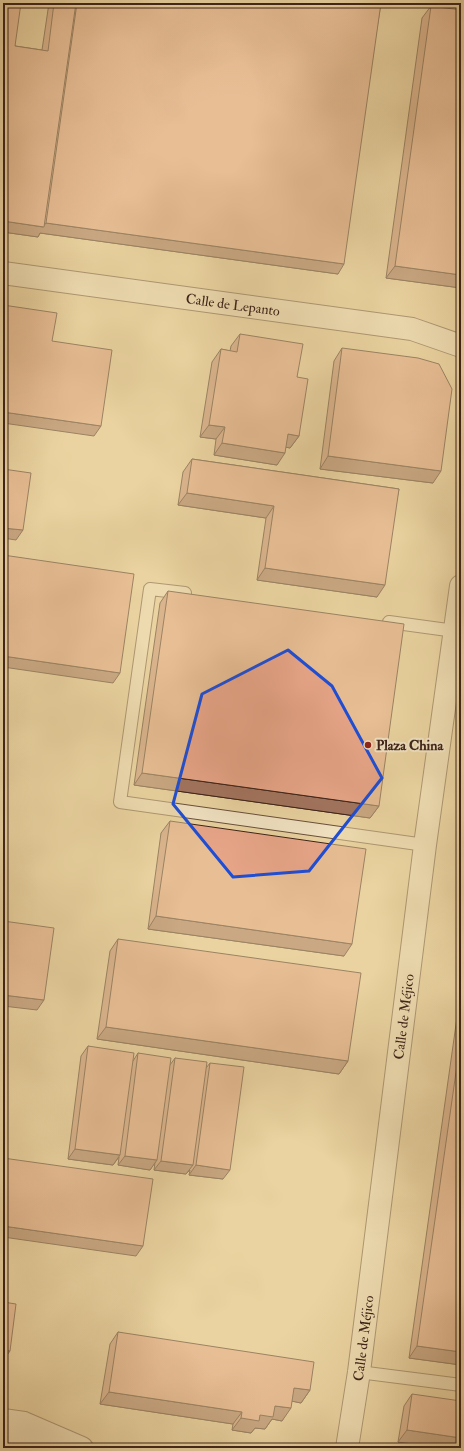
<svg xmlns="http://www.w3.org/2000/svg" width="464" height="1451" viewBox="0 0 464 1451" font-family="'IM FELL Double Pica',serif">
<rect width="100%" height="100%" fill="#ead3a1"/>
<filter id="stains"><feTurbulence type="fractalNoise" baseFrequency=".005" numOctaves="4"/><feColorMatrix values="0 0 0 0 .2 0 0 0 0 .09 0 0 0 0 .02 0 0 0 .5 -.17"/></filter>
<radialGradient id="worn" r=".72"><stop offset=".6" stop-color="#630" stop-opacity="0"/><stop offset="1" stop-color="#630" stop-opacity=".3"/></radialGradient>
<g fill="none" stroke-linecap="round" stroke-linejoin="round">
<defs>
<path id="service" d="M 185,593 L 150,589 L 120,802 L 425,845
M 389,622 L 455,631
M 359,1372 L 461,1385"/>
<g id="minor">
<path id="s1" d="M 3,273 L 412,329 L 461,346"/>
<path d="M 3,1420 L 24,1423 L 82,1448"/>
<path d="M 3,1437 L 53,1444"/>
<path id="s2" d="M 347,1448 L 359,1372 L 425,845 L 461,586"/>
</g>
</defs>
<!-- service casing -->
<use href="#service" stroke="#684f3b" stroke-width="14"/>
<!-- minor casing -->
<use href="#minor" stroke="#684f3b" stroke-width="24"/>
<!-- service -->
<use href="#service" stroke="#f1e2c2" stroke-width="12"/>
<!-- minor -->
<use href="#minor" stroke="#f1e2c2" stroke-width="22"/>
</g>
<!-- wall -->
<path fill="#c78e75" stroke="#3d2319" d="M 3,3 L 15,46 L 42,50 L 49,3 L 381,3 L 338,274 L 40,233 L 38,237 L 3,232 Z
M 431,6 L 461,288 L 386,278 L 422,18 Z
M 240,334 L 297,377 L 299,436 L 290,448 L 286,447 L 277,465 L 214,455 L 216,439 L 200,437 L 212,362 L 221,349 L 230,351 L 231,346 Z
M 342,348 L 433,483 L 320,469 L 334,361 Z
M 192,459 L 399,489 L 377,597 L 257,580 L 266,518 L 178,505 L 183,472 Z
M 168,591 L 379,806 L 370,818 L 134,785 L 160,603 Z
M 170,821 L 344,956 L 148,929 L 161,833 Z
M 118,939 L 348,1061 L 339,1074 L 97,1039 L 110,951 Z
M 461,989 L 461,1365 L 409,1358 Z
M 88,1046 L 133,1061 L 138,1053 L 170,1065 L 175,1058 L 206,1068 L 210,1063 L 223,1179 L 189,1175 L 190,1170 L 186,1174 L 154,1170 L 155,1162 L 150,1170 L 118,1165 L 119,1157 L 113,1165 L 68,1159 L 81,1056 Z
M 118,1332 L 310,1390 L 301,1403 L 292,1401 L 282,1421 L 272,1419 L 265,1429 L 255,1428 L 251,1433 L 232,1430 L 233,1424 L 100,1404 L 110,1344 Z
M 412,1394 L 461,1448 L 440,1448 L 398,1442 L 404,1406 Z"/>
<!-- shaded-wall -->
<path fill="#a2745f" stroke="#3d2319" d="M 3,221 L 43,227 L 46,223 L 344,264 L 338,274 L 40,233 L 38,237 L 3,232 Z
M 395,266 L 461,275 L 461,288 L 386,278 Z
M 3,412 L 101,426 L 94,436 L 3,423 Z
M 209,425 L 225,427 L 216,439 L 200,437 Z
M 288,434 L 299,436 L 290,448 L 280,446 Z
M 222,443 L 285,453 L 277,465 L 214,455 Z
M 328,456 L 441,471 L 433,483 L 320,469 Z
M 187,493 L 274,506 L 266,518 L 178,505 Z
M 3,528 L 23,530 L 16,540 L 3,538 Z
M 265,568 L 385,585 L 377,597 L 257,580 Z
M 3,656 L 120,673 L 113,683 L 3,667 Z
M 142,773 L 379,806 L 370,818 L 134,785 Z
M 156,916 L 352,944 L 344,956 L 148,929 Z
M 3,995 L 44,1000 L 37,1010 L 3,1006 Z
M 106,1027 L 348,1061 L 339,1074 L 97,1039 Z
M 75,1149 L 120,1155 L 113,1165 L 68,1159 Z
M 125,1156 L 157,1160 L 150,1170 L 118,1165 Z
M 161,1161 L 193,1165 L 186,1174 L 154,1170 Z
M 196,1165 L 230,1170 L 223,1179 L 189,1175 Z
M 3,1226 L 143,1246 L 136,1256 L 3,1237 Z
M 417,1346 L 461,1352 L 461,1365 L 409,1358 Z
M 3,1350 L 10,1351 L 3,1361 Z
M 294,1388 L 310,1390 L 301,1403 L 286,1400 Z
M 109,1392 L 242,1412 L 233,1424 L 100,1404 Z
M 275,1406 L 291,1408 L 282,1421 L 272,1419 L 265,1429 L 255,1428 L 251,1433 L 232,1430 L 241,1418 L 260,1415 Z
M 407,1430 L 461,1438 L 461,1448 L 440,1448 L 398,1442 Z"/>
<!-- building -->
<path fill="#e7a588" stroke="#3d2319" d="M 3,3 L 21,3 L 15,46 L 48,51 L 54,3 L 76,3 L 44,227 L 3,221 Z
M 77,3 L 381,3 L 344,264 L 46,223 Z
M 431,6 L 461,10 L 461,275 L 395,266 Z
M 3,305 L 57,313 L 52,341 L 112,350 L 101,426 L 3,412 Z
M 240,334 L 303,344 L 297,377 L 308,379 L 299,436 L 288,434 L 285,453 L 222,443 L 225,427 L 209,425 L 221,349 L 237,352 Z
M 342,348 L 418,358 L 439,364 L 452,389 L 441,471 L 328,456 Z
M 3,434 L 5,434 L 3,446 Z
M 192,459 L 399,489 L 385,585 L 265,568 L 274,506 L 187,493 Z
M 3,469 L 31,473 L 23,530 L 3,528 Z
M 3,555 L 134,574 L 120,673 L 3,656 Z
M 168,591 L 404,624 L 379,806 L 142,773 Z
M 170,821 L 366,849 L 352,944 L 156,916 Z
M 3,921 L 54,928 L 44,1000 L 3,995 Z
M 118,939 L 361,973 L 348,1061 L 106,1027 Z
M 461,1037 L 461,1352 L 417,1346 Z
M 88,1046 L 134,1053 L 120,1155 L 75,1149 Z
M 138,1053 L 171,1058 L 157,1160 L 125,1156 Z
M 175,1058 L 207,1062 L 193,1165 L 161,1161 Z
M 210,1063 L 244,1067 L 230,1170 L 196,1165 Z
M 3,1158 L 153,1179 L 143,1246 L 3,1226 Z
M 3,1302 L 16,1304 L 10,1351 L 3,1350 Z
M 118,1332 L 314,1362 L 310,1390 L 294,1388 L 291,1408 L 275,1406 L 273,1417 L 260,1415 L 259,1421 L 241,1418 L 242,1412 L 109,1392 Z
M 412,1394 L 461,1401 L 461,1438 L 407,1430 Z"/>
<!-- marked area -->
<path d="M0 0H464V1451H0ZM 288,650 L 332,686 L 382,778 L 309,871 L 233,877 L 173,804 L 202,694 Z" fill="#ead3a1" fill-opacity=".55" fill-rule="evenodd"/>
<path fill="none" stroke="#1d4ed8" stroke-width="3" stroke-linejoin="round" d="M 288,650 L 332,686 L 382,778 L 309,871 L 233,877 L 173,804 L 202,694 Z"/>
<!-- markers -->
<circle fill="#8f2418" stroke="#f1e2c2" stroke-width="1.5" cx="368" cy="745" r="4"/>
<g text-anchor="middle" stroke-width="4" stroke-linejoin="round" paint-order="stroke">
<!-- street labels -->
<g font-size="14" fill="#3d2319" stroke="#f1e2c2">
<text dy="5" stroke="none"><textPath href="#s1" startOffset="232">Calle de Lepanto</textPath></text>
<text dy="5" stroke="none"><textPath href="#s2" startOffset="435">Calle de Méjico</textPath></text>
<text dy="5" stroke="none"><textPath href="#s2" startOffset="111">Calle de Méjico</textPath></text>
</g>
<!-- poi labels -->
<g font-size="14" font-weight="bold" fill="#3d2319" stroke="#f1e2c2" text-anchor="start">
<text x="376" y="750">Plaza China</text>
</g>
</g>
<!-- margin -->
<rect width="464" height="1451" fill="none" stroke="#ead3a1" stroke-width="16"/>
<rect x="4" y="4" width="456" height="1443" fill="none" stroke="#3d2319" stroke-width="2"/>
<rect x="8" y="8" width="448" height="1435" fill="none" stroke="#3d2319"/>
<rect width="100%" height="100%" filter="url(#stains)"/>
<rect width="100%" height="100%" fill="url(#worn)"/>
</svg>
